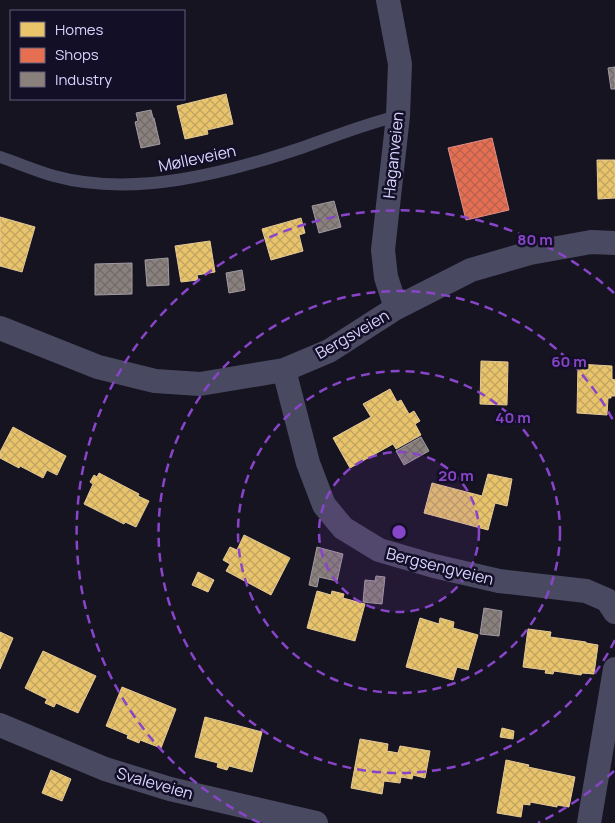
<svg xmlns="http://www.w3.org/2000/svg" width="615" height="823" viewBox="0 0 615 823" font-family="Manrope,sans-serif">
<defs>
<pattern id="homes-cross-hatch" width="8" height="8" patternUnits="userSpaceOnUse" patternTransform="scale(1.25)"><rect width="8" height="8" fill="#e9c46a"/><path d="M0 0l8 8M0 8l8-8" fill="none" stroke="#bfa362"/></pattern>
<pattern id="shops-cross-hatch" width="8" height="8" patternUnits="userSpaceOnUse" patternTransform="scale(1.25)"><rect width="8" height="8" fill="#e76f51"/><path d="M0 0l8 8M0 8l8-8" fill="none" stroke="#b56150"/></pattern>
<pattern id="industry-cross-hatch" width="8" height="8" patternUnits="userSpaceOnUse" patternTransform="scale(1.25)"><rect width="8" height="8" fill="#8a817c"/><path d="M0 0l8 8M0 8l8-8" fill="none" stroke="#706a6b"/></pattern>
</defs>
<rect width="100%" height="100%" fill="#161421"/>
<!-- homes -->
<path fill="url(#homes-cross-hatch)" stroke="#e4c997" d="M 226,94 L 233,124 L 207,130 L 208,134 L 185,139 L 177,106 Z
M 597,160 L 615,160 L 615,198 L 598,199 Z
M 0,217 L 35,227 L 22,272 L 0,266 Z
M 301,218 L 305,233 L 299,235 L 303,251 L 271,260 L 262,229 Z
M 210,241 L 215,272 L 197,275 L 198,280 L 181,282 L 175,246 Z
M 481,361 L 508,362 L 507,405 L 480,404 Z
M 578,364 L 612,366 L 612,379 L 615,380 L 615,396 L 611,396 L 611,398 L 608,398 L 607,415 L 577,413 Z
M 390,389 L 397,402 L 401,400 L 409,414 L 414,411 L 420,421 L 415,424 L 421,435 L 396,449 L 393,444 L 350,468 L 333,438 L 371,417 L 363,404 Z
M 13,427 L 66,456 L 57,475 L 47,470 L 43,478 L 20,466 L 19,468 L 0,458 L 0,452 Z
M 99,473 L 139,494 L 138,496 L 149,501 L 136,527 L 125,522 L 124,524 L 84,504 L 93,484 L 90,482 L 94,475 L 97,477 Z
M 488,474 L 512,479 L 507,506 L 495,503 L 488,530 L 424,513 L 432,483 L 482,496 Z
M 244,535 L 290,558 L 271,595 L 226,571 L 230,564 L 223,560 L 230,547 L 237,550 Z
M 198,572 L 214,580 L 208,592 L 192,585 Z
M 317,591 L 331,595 L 332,591 L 344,594 L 343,598 L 365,604 L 355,641 L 307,628 Z
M 420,618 L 439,624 L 440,618 L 454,622 L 453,628 L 478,635 L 468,670 L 457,667 L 453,680 L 406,667 Z
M 528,629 L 551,632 L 550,637 L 586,642 L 586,643 L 598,645 L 594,674 L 582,673 L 581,675 L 554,671 L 553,674 L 545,673 L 546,670 L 523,667 Z
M 0,632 L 13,638 L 0,669 Z
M 43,651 L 96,676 L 78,713 L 56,703 L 54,707 L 45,703 L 47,699 L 25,688 Z
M 122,687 L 176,709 L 161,748 L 140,740 L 139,743 L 127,738 L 128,735 L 106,726 Z
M 205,717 L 262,732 L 252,772 L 229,766 L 227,770 L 217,767 L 218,763 L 195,757 Z
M 502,728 L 514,731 L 513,739 L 500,737 Z
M 360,739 L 388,744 L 387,751 L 398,753 L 400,746 L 430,751 L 425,778 L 413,775 L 412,779 L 401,777 L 400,783 L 384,781 L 382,794 L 351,788 Z
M 506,760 L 529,765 L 528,767 L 575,777 L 569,807 L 557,805 L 557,807 L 530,802 L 530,805 L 523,804 L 521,817 L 497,813 Z
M 51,770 L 71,779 L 62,801 L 42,793 Z"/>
<!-- shops -->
<path fill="url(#shops-cross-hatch)" stroke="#e38d85" d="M 492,138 L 509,210 L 466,220 L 448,148 Z"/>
<!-- industry -->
<path fill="url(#industry-cross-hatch)" stroke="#a29aa3" d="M 615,67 L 615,89 L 611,89 L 608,68 Z
M 151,110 L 153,118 L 154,118 L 160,144 L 141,148 L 135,122 L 138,121 L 136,113 Z
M 334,201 L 341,227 L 319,233 L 312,206 Z
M 168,258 L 169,285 L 147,286 L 145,260 Z
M 132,263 L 132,294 L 95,295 L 95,264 Z
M 242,270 L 245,290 L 229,293 L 226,273 Z
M 421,437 L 429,451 L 404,465 L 396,451 Z
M 317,547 L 343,554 L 337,581 L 319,577 L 317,587 L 309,585 Z
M 376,576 L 385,577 L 382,604 L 363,602 L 365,580 L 375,581 Z
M 484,608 L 502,611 L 499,636 L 480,634 Z"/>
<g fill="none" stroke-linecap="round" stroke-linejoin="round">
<!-- lane -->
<path stroke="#4a4962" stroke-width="12" d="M 0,157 C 18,163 36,171 54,176 C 134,198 227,173 304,147 C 335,136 365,124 398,116"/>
<!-- street -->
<path stroke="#4a4962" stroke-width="24" d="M 388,0 L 400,64 L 398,116 L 383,250 L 386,277 L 396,308
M 0,328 L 98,367 L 155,381 L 200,384 L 284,370 L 329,351 L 396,308 L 471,270 L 530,253 L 591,242 L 615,243
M 284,370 L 308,463 L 324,505 L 343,528 L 379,550 L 434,566 L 499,581 L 586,591 L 607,600 L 615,612
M 0,725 L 105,769 L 170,789 L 316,823
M 589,823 L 615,669"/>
</g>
<!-- distance rings -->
<circle cx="399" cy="532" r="80" fill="#8945c9" fill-opacity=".12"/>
<g fill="none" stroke="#8945c9" stroke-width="2.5" stroke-dasharray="9 6">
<circle cx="399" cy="532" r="80"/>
<circle cx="399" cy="532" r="161"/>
<path d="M615 640A241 241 0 1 1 615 424"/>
<path d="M614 771A322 322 0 0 1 538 823M260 823A322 322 0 1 1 614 293"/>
</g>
<g text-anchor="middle" stroke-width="5" stroke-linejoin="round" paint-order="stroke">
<!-- street labels -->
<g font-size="16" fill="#d9d4ff" stroke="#130f26">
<text transform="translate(393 155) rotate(-84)" y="6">Haganveien</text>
<text transform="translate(197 158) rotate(-12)" y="6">Mølleveien</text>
<text transform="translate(352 334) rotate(-30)" y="6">Bergsveien</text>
<text transform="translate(440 566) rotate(14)" y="6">Bergsengveien</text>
<text transform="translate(155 783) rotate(16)" y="6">Svaleveien</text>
</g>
</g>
<circle cx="399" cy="532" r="8" fill="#8945c9" stroke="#130f26" stroke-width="2.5"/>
<g font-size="15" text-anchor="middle" font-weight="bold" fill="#8945c9" stroke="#130f26" stroke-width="5" stroke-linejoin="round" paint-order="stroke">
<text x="535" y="245">80 m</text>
<text x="569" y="367">60 m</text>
<text x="513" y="423">40 m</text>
<text x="456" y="481">20 m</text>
</g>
<!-- legend -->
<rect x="10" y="10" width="175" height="90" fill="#130f26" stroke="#625e7d"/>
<rect x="20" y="22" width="25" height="15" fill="#e9c46a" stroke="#625e7d"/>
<text x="55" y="35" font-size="15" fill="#d9d4ff">Homes</text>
<rect x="20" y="48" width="25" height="15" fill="#e76f51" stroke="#625e7d"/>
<text x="55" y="60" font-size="15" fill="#d9d4ff">Shops</text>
<rect x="20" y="72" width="25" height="15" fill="#8a817c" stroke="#625e7d"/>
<text x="55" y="85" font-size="15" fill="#d9d4ff">Industry</text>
</svg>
